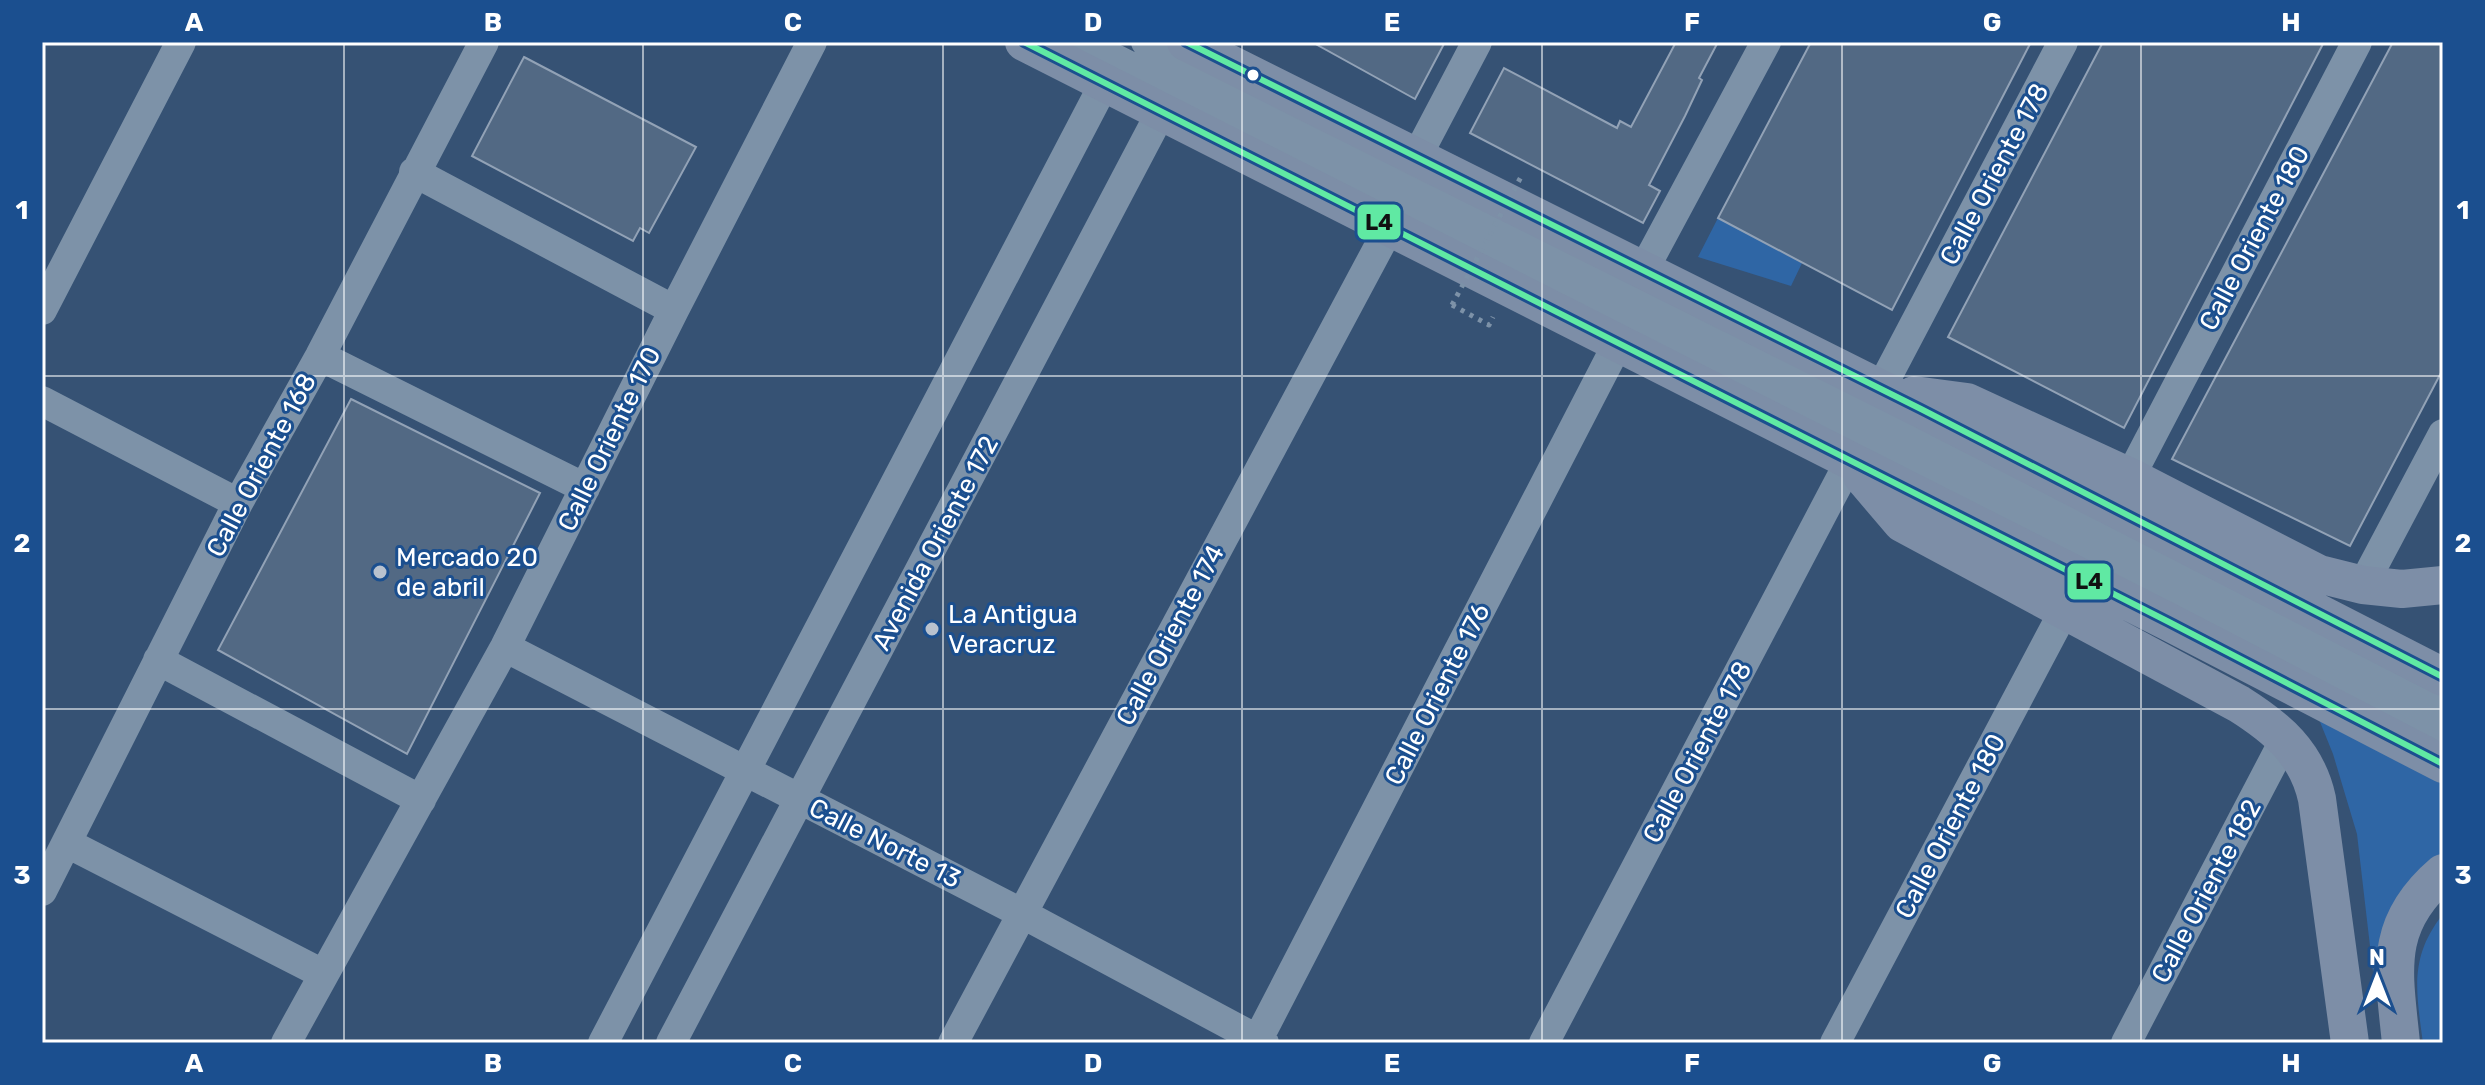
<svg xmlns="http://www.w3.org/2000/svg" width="2485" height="1085" viewBox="0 0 2485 1085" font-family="Rubik,sans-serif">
<rect width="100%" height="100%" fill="#365274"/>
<!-- green -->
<path fill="#2f66a5" d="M 1718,218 L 1802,263 L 1791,286 L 1698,257 Z
M 2316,712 L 2443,779 L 2443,859 L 2381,940 L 2373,972 L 2357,834 L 2333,754 Z
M 2443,914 L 2443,1043 L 2423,1043 C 2416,991 2409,957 2443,914 Z"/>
<!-- building -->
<path fill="#526984" stroke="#92a2b6" stroke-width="2" d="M 1312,42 L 1445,42 L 1415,99 Z
M 1676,42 L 1718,42 L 1699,78 L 1702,80 L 1685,116 L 1649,185 L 1660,191 L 1643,223 L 1470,133 L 1504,68 L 1617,128 L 1620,121 L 1631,127 Z
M 1811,42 L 2031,42 L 1892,310 L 1718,218 Z
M 2103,42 L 2324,42 L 2124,428 L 1948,337 Z
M 2393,42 L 2443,42 L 2443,369 L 2350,546 L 2172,459 Z
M 524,57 L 696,147 L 649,233 L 640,228 L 633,241 L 472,156 Z
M 351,399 L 540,493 L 407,754 L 218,650 Z"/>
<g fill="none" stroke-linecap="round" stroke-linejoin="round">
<!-- path -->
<path stroke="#7d92a8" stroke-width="5" stroke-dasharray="4 6" stroke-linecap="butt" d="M 1452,305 L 1489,325 L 1493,317"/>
<!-- minor -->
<path stroke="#7d92a8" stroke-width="30" d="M 1082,42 L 1978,498 L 2443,738
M 1146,42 L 1634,292 L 2443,713
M 1416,158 L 1477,42
M 414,172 L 674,310
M 1643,271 L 1766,42
M 42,310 L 181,42
M 320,356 L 585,488
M 1880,390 L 2063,42
M 42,401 L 238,503
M 2130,477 L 2357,42
M 2363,585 L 2443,434
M 505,647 L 1021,913 L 1264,1043
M 158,660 L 421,800
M 67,843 L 323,974
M 42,891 L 238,503 L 320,356 L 484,42
M 286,1043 L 505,647 L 674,310 L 812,42
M 603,1043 L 1115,63
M 671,1043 L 1171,93
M 953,1043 L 1389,228
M 1256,1043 L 1617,345
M 1544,1043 L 1850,461
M 1835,1043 L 2065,609
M 2126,1043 L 2285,739"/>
<!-- major -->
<path stroke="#7d8ea7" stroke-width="38" d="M 1024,42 L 2169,622 L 2443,764
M 1186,42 L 1921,409 L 2443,677
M 1914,395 L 1967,402 L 2130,477 L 2319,574 L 2363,585 L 2402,589 L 2443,585
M 1862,476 L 1902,523 L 2239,704 C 2277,728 2307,753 2317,799 L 2350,1043
M 2401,1043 C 2394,972 2382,925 2443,873"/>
<!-- path-bridge -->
<path stroke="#7d92a8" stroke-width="5" stroke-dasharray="4 6" stroke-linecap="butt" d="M 1452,305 L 1522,175"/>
<defs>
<path id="bus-1" d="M 1024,42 L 2169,622 L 2443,764
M 1186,42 L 1921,409 L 2443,677"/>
</defs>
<!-- bus-1 casing -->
<use href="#bus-1" stroke="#1b4f8f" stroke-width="12"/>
<!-- bus-1 -->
<use href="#bus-1" stroke="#60e9a3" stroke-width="6"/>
</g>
<!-- grid -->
<path fill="none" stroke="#fff" stroke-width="2" stroke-opacity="0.55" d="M 344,42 L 344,1043M 643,42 L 643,1043M 943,42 L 943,1043M 1242,42 L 1242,1043M 1542,42 L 1542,1043M 1842,42 L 1842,1043M 2141,42 L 2141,1043M 42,376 L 2443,376M 42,709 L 2443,709"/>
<!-- markers -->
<circle fill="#fff" stroke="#1b4f8f" stroke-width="3" cx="1253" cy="75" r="7"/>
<g fill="#b9c2ce" stroke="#1b4f8f" stroke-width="3">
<circle cx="380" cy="572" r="8"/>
<circle cx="932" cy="629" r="8"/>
</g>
<g text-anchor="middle" stroke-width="6" stroke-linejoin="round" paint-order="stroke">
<!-- street labels -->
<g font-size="26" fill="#fff" stroke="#1b4f8f">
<text transform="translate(1994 174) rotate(-62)" y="9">Calle Oriente 178</text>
<text transform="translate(2254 238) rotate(-62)" y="9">Calle Oriente 180</text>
<text transform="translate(609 439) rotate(-64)" y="9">Calle Oriente 170</text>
<text transform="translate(261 465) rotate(-62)" y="9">Calle Oriente 168</text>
<text transform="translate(935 543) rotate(-62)" y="9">Avenida Oriente 172</text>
<text transform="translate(1170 635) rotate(-62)" y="9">Calle Oriente 174</text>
<text transform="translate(1437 694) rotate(-63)" y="9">Calle Oriente 176</text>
<text transform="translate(1697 752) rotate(-62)" y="9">Calle Oriente 178</text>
<text transform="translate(1950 826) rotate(-62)" y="9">Calle Oriente 180</text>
<text transform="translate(885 843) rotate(27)" y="9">Calle Norte 13</text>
<text transform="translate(2206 891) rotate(-62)" y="9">Calle Oriente 182</text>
</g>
<!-- poi labels -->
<g font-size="26" fill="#fff" stroke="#1b4f8f" text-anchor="start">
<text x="396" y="566">Mercado 20<tspan x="396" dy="30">de abril</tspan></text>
<text x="948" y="623">La Antigua<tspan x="948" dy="30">Veracruz</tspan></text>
</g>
</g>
<g stroke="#1b4f8f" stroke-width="3">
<rect x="1356" y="203" width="46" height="38" rx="8" fill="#60e9a3"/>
<rect x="2066" y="562" width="46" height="39" rx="8" fill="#60e9a3"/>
</g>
<g font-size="22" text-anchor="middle" font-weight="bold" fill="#111">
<text x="1379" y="230">L4</text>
<text x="2089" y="589">L4</text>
</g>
<!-- border -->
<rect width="2485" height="1085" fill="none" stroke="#1b4f8f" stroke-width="88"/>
<!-- north arrow -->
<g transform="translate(2377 977)" stroke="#1b4f8f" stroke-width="6" paint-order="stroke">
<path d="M0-6L14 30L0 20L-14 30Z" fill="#ffffff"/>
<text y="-12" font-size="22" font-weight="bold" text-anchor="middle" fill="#ffffff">N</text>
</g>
<rect x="44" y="44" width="2397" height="997" fill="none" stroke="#fff" stroke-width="3"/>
<g font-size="26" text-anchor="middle" font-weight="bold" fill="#fff">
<text x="194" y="31">A</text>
<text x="493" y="31">B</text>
<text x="793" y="31">C</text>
<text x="1093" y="31">D</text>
<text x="1392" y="31">E</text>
<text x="1692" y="31">F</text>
<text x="1992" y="31">G</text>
<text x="2291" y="31">H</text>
<text x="22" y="219">1</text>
<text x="2463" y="219">1</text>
<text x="22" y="552">2</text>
<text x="2463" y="552">2</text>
<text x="22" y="884">3</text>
<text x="2463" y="884">3</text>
<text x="194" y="1072">A</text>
<text x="493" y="1072">B</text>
<text x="793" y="1072">C</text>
<text x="1093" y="1072">D</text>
<text x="1392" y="1072">E</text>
<text x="1692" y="1072">F</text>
<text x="1992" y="1072">G</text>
<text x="2291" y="1072">H</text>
</g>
</svg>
